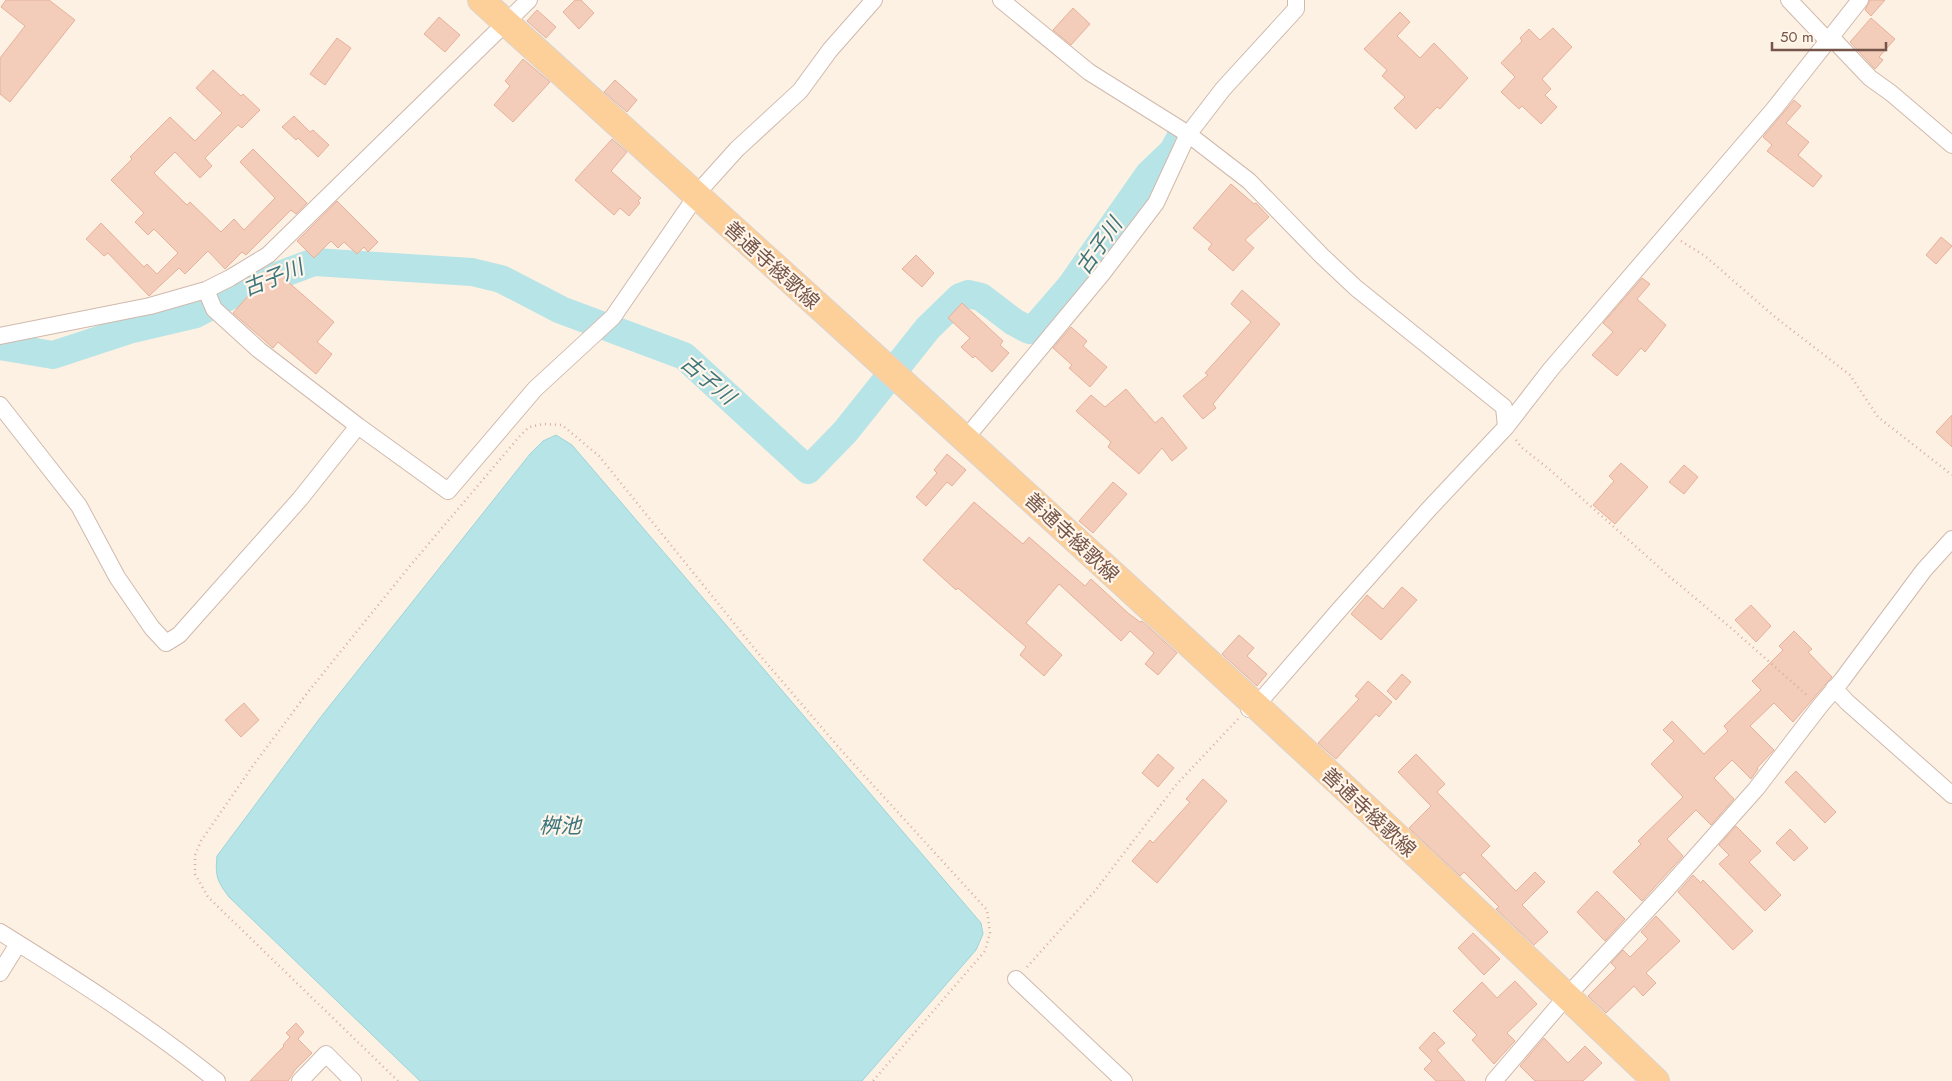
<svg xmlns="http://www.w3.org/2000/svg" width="1952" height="1081" viewBox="0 0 1952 1081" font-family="Jost,'Noto Sans JP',sans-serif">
<rect width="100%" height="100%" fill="#fdf1e3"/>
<!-- water -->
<path fill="#b7e4e7" stroke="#9dd4d9" d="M 556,435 L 572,445 L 981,923 L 983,934 L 976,950 L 862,1081 L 420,1081 L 229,897 C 217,881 215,876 217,856 L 320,718 L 530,454 L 543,441 Z"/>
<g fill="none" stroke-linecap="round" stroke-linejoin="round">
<!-- river -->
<path stroke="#b7e4e7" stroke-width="28" d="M 0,346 L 53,355 L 132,329 L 196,314 L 245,288 L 314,262 L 472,272 L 501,279 L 561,310 L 684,356 L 808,470 L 845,432 L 928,328 L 960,297 L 968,294 L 981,297 L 1014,322 L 1029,330 L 1038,324 L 1070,287 L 1149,174 L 1173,151 L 1181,136"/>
</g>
<!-- building -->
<path fill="#f3ccba" stroke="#e6b19a" d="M 6,0 L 49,0 L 75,20 L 10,102 L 0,94 L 0,58 L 25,26 L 1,7 Z
M 575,0 L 581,0 L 594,13 L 579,29 L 563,12 Z
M 1870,0 L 1885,0 L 1871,16 L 1865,10 Z
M 1073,8 L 1090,24 L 1071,45 L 1053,30 Z
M 537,10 L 556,27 L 546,38 L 527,21 Z
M 1400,12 L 1410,22 L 1397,36 L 1420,58 L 1434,43 L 1468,78 L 1440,109 L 1437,107 L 1416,129 L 1394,108 L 1405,97 L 1382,76 L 1387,70 L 1364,49 Z
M 439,17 L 460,35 L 445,52 L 424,34 Z
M 1871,18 L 1895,39 L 1879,57 L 1883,60 L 1875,69 L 1850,42 Z
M 1553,28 L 1572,47 L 1542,79 L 1551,89 L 1545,95 L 1557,107 L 1541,124 L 1522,106 L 1519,109 L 1501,92 L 1515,77 L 1501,63 L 1522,41 L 1520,38 L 1529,29 L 1540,40 Z
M 337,38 L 351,48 L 325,85 L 310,74 Z
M 523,59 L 550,82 L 513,122 L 494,105 L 510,86 L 505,81 Z
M 213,70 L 241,96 L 243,94 L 260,110 L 242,128 L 238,125 L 205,158 L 212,166 L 200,178 L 175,152 L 154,173 L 187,205 L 190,202 L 221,232 L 234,219 L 244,230 L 275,198 L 240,162 L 253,149 L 307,203 L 296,214 L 291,210 L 246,255 L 242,252 L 225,269 L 208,251 L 185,274 L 179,268 L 149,296 L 108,253 L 104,256 L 86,239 L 101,223 L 144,267 L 147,264 L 157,274 L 178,253 L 154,229 L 148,235 L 135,222 L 144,213 L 111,180 L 132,159 L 130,157 L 170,117 L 195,141 L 222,113 L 196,88 Z
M 615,80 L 637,100 L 627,112 L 604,92 Z
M 1794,100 L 1801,106 L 1786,123 L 1809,142 L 1798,155 L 1822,176 L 1813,187 L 1767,151 L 1772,145 L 1763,137 Z
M 294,116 L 310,132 L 313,130 L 329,145 L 318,157 L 298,138 L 296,140 L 282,127 Z
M 612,139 L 627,152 L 611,171 L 641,198 L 638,201 L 640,203 L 629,216 L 620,208 L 614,215 L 575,180 Z
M 1231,184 L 1254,204 L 1256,203 L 1269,217 L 1245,240 L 1254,248 L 1233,271 L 1208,249 L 1212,244 L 1193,228 Z
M 337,201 L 378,242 L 368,252 L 364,247 L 357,254 L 344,242 L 338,248 L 331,241 L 314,258 L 297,241 Z
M 1941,237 L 1952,246 L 1936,264 L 1926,255 Z
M 916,255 L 934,273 L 922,287 L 902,269 Z
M 276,264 L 287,281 L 334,322 L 317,342 L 332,354 L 316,374 L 278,342 L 273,348 L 233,313 L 261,281 L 258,276 Z
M 1642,278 L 1650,284 L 1637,299 L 1666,325 L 1645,352 L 1641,348 L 1617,376 L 1592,355 L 1613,332 L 1603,323 Z
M 1242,290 L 1280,324 L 1213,404 L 1216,408 L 1203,419 L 1183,396 L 1208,375 L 1205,373 L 1251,322 L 1231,304 Z
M 962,303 L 1003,341 L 1000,345 L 1009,353 L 992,372 L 975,356 L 973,358 L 961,347 L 970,338 L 948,318 Z
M 1071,327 L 1087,341 L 1083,346 L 1107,367 L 1090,387 L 1069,368 L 1072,365 L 1053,348 Z
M 1126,389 L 1155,423 L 1162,417 L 1187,448 L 1172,461 L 1162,448 L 1139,474 L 1108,447 L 1111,442 L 1076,411 L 1091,395 L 1105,407 Z
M 1952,415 L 1952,447 L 1936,432 Z
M 947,454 L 966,470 L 952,486 L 947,482 L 926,506 L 916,497 L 937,473 L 934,470 Z
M 1621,463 L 1648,487 L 1615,524 L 1593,505 L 1614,481 L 1609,476 Z
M 1684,465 L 1698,477 L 1684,494 L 1669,482 Z
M 1113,482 L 1127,494 L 1093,533 L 1079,521 Z
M 974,502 L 1023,544 L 1029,537 L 1085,586 L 1091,579 L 1128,613 L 1140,622 L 1142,621 L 1177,653 L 1158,675 L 1145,664 L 1154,653 L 1130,631 L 1121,641 L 1059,584 L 1026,623 L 1062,655 L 1044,676 L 1020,655 L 1026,647 L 958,588 L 956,590 L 923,560 Z
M 1402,587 L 1417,600 L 1381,640 L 1351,614 L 1367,595 L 1383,609 Z
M 1751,605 L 1771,626 L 1756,642 L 1735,620 Z
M 1794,631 L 1812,649 L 1808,652 L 1832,677 L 1793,722 L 1774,703 L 1750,726 L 1774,750 L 1757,768 L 1758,769 L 1751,779 L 1732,760 L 1714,778 L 1734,799 L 1711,825 L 1696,810 L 1667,839 L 1683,856 L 1642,901 L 1613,872 L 1641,844 L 1638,841 L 1683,797 L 1651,764 L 1674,741 L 1663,730 L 1672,721 L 1704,754 L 1728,731 L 1724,726 L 1761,690 L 1752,681 L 1783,650 L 1779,646 Z
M 1239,635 L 1254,648 L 1247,656 L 1267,674 L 1257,686 L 1222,654 Z
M 1402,674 L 1411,682 L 1396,700 L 1387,691 Z
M 1368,681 L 1392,702 L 1379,717 L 1376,714 L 1336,759 L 1318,743 L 1359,699 L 1355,696 Z
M 244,703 L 259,720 L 241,737 L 225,720 Z
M 1158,754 L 1174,768 L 1158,787 L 1142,773 Z
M 1416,754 L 1445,784 L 1437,792 L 1490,846 L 1481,855 L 1516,891 L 1535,872 L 1545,882 L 1522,905 L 1548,932 L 1534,945 L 1496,909 L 1499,907 L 1464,872 L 1460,876 L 1409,828 L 1431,806 L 1398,772 Z
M 1796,771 L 1836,812 L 1825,823 L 1785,782 Z
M 1203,779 L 1227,801 L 1157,883 L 1132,861 L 1150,840 L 1153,843 L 1190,802 L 1186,799 Z
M 1736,826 L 1761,851 L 1749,862 L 1781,895 L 1765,911 L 1719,864 L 1729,855 L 1719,845 Z
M 1790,829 L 1808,848 L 1794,861 L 1776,843 Z
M 1693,875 L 1701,883 L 1703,880 L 1753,931 L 1733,950 L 1678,892 Z
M 1597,891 L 1625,919 L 1605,941 L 1577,912 Z
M 1656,916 L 1680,941 L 1646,973 L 1656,983 L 1643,996 L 1634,986 L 1606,1013 L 1588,996 L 1616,968 L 1611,963 L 1623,950 L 1630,957 L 1648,939 L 1641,932 Z
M 1473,933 L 1500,959 L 1484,975 L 1458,948 Z
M 1515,981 L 1537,1004 L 1507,1033 L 1515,1041 L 1494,1064 L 1472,1040 L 1477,1035 L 1453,1011 L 1482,982 L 1497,998 Z
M 296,1023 L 304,1032 L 298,1039 L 312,1053 L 295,1070 L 288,1081 L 250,1081 L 284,1046 L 283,1045 L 290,1037 L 286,1033 Z
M 1434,1032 L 1445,1043 L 1437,1050 L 1465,1081 L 1436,1081 L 1424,1069 L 1432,1061 L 1419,1048 Z
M 1544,1038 L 1568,1063 L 1585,1046 L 1602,1063 L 1583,1081 L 1535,1081 L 1520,1066 Z"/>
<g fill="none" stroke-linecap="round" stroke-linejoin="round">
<defs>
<path id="street" d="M 1001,0 L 1089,72 L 1188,134 L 1249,181 L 1322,256 L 1356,288 L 1504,407 L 1506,427
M 1789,0 L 1828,41
M 1831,37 L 1870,78 L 1891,93 L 1952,145
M 206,290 L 214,309 L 259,350 L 358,426 L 448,491 L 535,389 L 613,317 L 701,189 L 737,149 L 800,91 L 830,50 L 874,0
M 0,336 L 150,306 L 206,290 L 230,278 L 268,255 L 529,0
M 0,405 L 79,506 L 117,577 L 152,628 L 166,643 L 179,635 L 300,499 L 358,426
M 965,439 L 1102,274 L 1156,203 L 1188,134 L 1193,128 L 1223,89 L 1296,9 L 1296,0
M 1834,688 L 1847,702 L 1952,795
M 1249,709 L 1256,706 L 1340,609 L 1429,509 L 1506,427 L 1551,369 L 1774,109 L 1860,0
M 0,932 C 74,978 149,1026 217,1081
M 0,973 L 18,944
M 1016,979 L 1124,1081
M 300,1081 L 326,1054 L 353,1081
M 1494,1081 L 1567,996 L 1667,889 L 1756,789 L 1820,706 L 1842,680 L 1924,570 L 1952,539"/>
<path id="primary" d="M 481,0 C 875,357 1271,713 1656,1081"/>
</defs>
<!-- street casing -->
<use href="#street" stroke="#d0b9ad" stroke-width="18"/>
<!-- primary casing -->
<use href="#primary" stroke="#dbd3d0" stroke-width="28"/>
<!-- path -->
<path stroke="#d7af9e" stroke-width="2.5" stroke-dasharray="1 4" stroke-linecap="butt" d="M 1681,241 L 1705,256 L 1775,317 L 1850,375 L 1878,417 L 1952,475
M 1516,440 L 1521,447 L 1549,469 L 1670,577 L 1731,628 L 1809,697
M 1027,967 L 1095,891 L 1176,785 L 1238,719
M 398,1081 L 208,897 L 195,874 L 195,855 L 201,841 L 252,767 L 308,692 L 409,567 L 519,437 L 529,427 L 544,424 L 562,425 L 599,456 L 763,659 L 841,750 L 987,910 L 990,933 L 985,951 L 873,1081"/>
<!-- street -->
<use href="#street" stroke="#fff" stroke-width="16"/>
<!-- primary -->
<use href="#primary" stroke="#fdd09a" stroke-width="26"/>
</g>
<g text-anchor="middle" stroke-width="4.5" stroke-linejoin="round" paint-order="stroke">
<!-- street labels -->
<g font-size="20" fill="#755549" stroke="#fff5ea">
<text transform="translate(772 265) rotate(42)" y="7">善通寺綾歌線</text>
<text transform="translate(1072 537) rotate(43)" y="7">善通寺綾歌線</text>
<text transform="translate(1369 812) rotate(43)" y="7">善通寺綾歌線</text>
</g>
<!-- water labels -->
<g font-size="21" font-style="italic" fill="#3c767c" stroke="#fff5ea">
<text transform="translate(1099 246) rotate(-55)" y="7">古子川</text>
<text transform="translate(273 278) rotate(-22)" y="7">古子川</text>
<text transform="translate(708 380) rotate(40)" y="7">古子川</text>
<text x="560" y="833">桝池</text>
</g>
</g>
<!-- scale -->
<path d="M1772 42v8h114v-8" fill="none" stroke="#755549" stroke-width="2.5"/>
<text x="1780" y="42" font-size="15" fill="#755549" stroke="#fff5ea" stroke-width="4" paint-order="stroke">50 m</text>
</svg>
